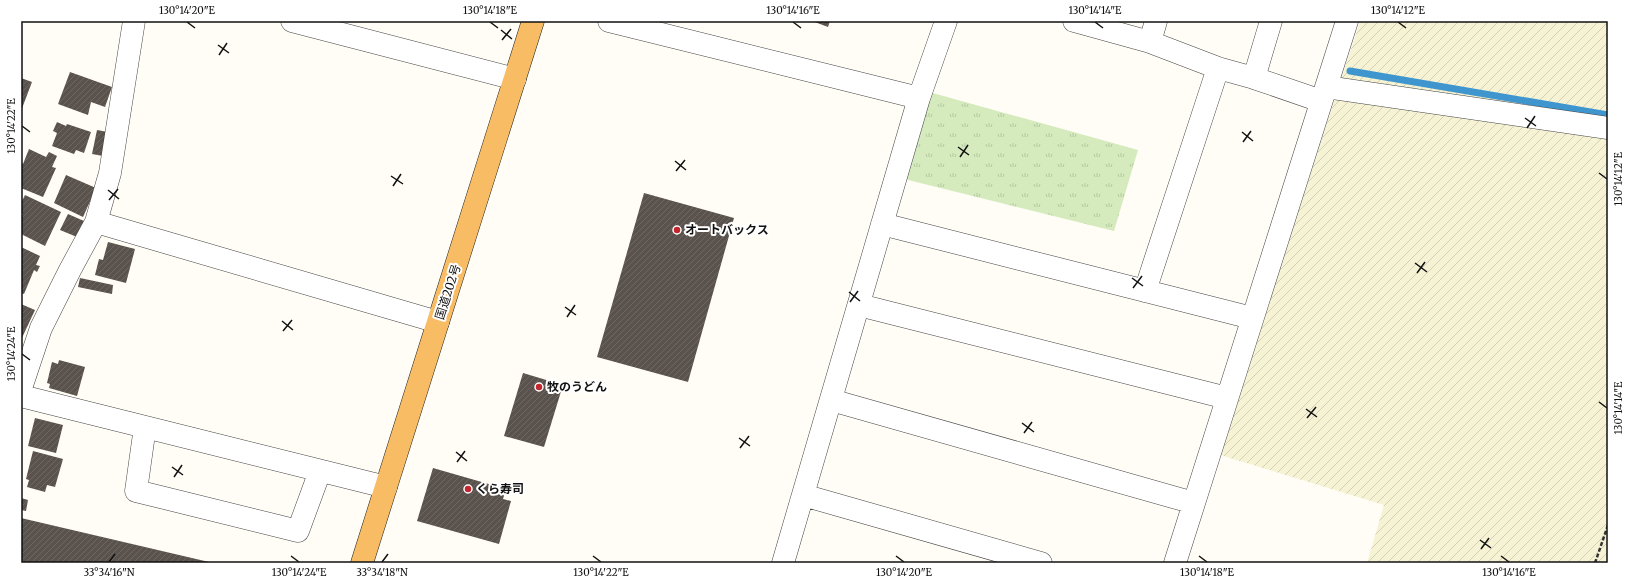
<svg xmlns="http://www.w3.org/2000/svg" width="1629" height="584" viewBox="0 0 1629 584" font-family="Merriweather,'Noto Sans JP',serif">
<defs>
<pattern id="farmland-furrows" width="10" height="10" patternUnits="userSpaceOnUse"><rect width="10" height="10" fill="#f6f3d4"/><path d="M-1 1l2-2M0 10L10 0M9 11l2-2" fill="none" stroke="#d2cfb5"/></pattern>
<pattern id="park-tufts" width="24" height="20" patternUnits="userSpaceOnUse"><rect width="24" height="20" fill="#d5ebbd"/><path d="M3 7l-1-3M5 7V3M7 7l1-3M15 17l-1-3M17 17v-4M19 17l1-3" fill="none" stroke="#b6c8a1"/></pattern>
<pattern id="building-hatch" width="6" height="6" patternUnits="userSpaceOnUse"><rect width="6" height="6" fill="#5a524d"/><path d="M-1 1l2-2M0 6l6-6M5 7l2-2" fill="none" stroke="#6d6662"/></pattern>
</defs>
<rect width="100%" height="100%" fill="#fffdf5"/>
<!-- farmland -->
<path fill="url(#farmland-furrows)" d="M 1360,21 L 1608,21 L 1608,563 L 1367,563 L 1384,505 L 1220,455 Z"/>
<!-- park -->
<path fill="url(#park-tufts)" d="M 922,90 L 1138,150 L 1114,231 L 896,177 Z"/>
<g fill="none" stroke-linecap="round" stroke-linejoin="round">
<!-- stream -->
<path stroke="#3f96cf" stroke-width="7" d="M 1350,71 L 1608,115"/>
</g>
<!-- building -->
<path fill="url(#building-hatch)" d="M 812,21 L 830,21 L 828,27 Z
M 70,72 L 112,87 L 105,107 L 91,102 L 88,115 L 58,104 Z
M 21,78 L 32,82 L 21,111 Z
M 57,122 L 66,126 L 67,124 L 91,132 L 84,153 L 76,150 L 74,154 L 52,146 L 57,133 L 53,131 Z
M 97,130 L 108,132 L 103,156 L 92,154 Z
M 29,149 L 46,157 L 49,152 L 57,156 L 52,167 L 56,168 L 43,197 L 21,188 L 21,163 L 23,164 Z
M 66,175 L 96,188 L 83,217 L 54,203 Z
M 644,193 L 734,218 L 688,382 L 597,357 Z
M 25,195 L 61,212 L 45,246 L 21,234 L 21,217 L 23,214 L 21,213 L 21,203 Z
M 68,214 L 84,221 L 77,237 L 60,230 Z
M 108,242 L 135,249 L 126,283 L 95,275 L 99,259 L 103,260 Z
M 21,247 L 40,256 L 36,265 L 40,266 L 37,272 L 34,270 L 24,294 L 21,293 Z
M 80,278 L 113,285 L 112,294 L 78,287 Z
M 21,304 L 35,310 L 21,340 Z
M 59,360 L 85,367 L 77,396 L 49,388 L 50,384 L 47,383 L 52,362 L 58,364 Z
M 523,373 L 563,385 L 544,447 L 504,436 Z
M 35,418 L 63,425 L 56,453 L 28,446 Z
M 33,451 L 63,459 L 55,487 L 47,485 L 45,492 L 27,487 L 29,480 L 26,479 Z
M 433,468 L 506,489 L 503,499 L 511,501 L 499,544 L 417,521 Z
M 21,498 L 28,500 L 26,511 L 21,510 Z
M 21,518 L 209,562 L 208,563 L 21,563 Z"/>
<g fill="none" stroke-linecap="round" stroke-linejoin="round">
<defs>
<path id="minor" d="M 292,21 L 515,79
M 609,21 L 919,98
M 1074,21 L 1150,42 L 1218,68 L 1254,78 L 1321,101
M 1150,42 L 1156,21
M 1254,78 L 1271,21
M 1326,87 L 1608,128
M 96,222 L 438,322
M 882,224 L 1252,318
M 1145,291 L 1218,68
M 859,305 L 1227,398
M 21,388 L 41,328 L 70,270 L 96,222 L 110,173 L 134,21
M 21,396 L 386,487
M 831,400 L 1194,503
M 145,427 L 136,491 L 298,531 L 320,471
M 803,495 L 1041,563
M 783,563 L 919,98 L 946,21
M 1175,563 L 1347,21"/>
<path id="trunk" d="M 362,563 L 533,21"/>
</defs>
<!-- minor casing -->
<use href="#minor" stroke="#444" stroke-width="23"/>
<!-- trunk casing -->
<use href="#trunk" stroke="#222" stroke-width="23"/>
<!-- path -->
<path stroke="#333" stroke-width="2.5" stroke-dasharray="4 2" stroke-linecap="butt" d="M 1595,563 L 1608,525"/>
<!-- minor -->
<use href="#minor" stroke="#fff" stroke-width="22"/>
<!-- trunk -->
<use href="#trunk" stroke="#f7bc64" stroke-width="22"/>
</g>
<!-- ticks -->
<path fill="none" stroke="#111" stroke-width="1.5" d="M 187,22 L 195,28M 490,22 L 498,28M 793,22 L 801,28M 1095,22 L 1103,28M 1398,22 L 1406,28M 501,30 L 512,39M 502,40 L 511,29M 218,45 L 229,53M 219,55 L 227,43M 1525,118 L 1536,126M 22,126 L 30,132M 1527,128 L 1535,116M 1242,132 L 1253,141M 1243,142 L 1251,131M 958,147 L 969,155M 960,157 L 968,145M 675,161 L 686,170M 676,171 L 685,160M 1599,173 L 1607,179M 391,176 L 403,184M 393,186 L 401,174M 108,190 L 119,199M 109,200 L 118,189M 1415,263 L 1427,272M 1417,273 L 1425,262M 1132,278 L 1143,286M 1133,288 L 1142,276M 849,292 L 860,301M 850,302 L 858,291M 565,307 L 576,315M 567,317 L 575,305M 282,321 L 293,330M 283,331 L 292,320M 22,354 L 30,360M 1599,402 L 1607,408M 1306,409 L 1317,417M 1307,418 L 1316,407M 1022,423 L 1034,432M 1024,433 L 1032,422M 739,438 L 750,446M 740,448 L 749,436M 456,452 L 467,461M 457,462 L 465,451M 172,467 L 183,475M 174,477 L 182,465M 1480,540 L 1491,548M 1481,549 L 1489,538M 291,556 L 299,562M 593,556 L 601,562M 896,556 L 904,562M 1199,556 L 1207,562M 1501,556 L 1509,562M 109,562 L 115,554M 382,562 L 388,554"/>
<!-- markers -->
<g fill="#c4262e" stroke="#fff" stroke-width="1.5">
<circle cx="677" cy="230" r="4"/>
<circle cx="539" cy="387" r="4"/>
<circle cx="468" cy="489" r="4"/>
</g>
<g text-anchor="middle" stroke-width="4" stroke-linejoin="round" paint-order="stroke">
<!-- poi labels -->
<g font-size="12" font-weight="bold" fill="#111" stroke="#fff" text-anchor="start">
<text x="685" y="234">オートバックス</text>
<text x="547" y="391">牧のうどん</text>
<text x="476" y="493">くら寿司</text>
</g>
<!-- street labels -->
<g font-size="12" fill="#111" stroke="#fff">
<text transform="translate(448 292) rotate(-72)" y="4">国道202号</text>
</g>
</g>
<!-- border -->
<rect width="1629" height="584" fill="none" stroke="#ffffff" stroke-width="44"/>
<rect x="22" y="22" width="1585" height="540" fill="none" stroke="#111" stroke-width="1.5"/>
<g font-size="10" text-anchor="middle" fill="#111">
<text x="187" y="14">130°14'20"E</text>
<text x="490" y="14">130°14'18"E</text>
<text x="793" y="14">130°14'16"E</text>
<text x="1095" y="14">130°14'14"E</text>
<text x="1398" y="14">130°14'12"E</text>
<text transform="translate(11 126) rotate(-90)" y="4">130°14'22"E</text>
<text transform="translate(1618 179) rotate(-90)" y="4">130°14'12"E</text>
<text transform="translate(11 354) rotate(-90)" y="4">130°14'24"E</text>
<text transform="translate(1618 408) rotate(-90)" y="4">130°14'14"E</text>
<text x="109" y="576">33°34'16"N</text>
<text x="299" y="576">130°14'24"E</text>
<text x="382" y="576">33°34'18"N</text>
<text x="601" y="576">130°14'22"E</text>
<text x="904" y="576">130°14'20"E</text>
<text x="1207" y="576">130°14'18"E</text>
<text x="1509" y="576">130°14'16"E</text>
</g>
</svg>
